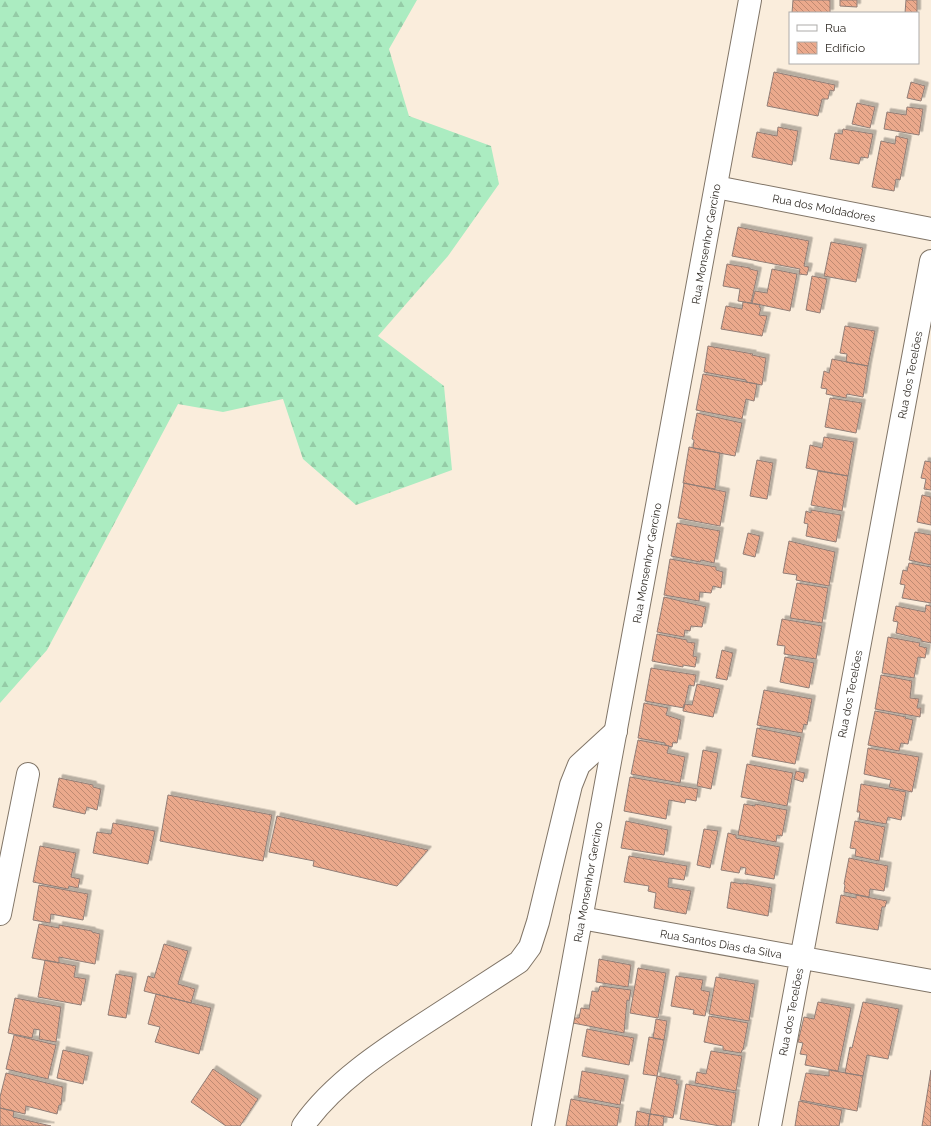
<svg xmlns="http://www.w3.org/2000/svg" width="931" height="1126" viewBox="0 0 931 1126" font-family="Raleway,sans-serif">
<defs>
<pattern id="forest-firs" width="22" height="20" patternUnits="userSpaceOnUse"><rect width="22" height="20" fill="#abecc1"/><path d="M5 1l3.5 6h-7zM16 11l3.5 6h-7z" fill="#94cba6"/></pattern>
<pattern id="building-back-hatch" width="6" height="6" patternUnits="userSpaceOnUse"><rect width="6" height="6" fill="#eba98c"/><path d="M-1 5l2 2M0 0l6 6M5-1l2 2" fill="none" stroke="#bf8a72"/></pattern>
<filter id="shadow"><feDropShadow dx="3.5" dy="-3.5" stdDeviation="0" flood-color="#0004"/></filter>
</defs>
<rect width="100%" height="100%" fill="#faeddc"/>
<!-- forest -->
<path fill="url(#forest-firs)" d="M 0,0 L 417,0 L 389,49 L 409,116 L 491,146 L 499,184 L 448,256 L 378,336 L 444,386 L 452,470 L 356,505 L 303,459 L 283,399 L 223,412 L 178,404 L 47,650 L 0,703 Z"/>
<!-- building -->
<path fill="url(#building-back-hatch)" stroke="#917e77" filter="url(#shadow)" d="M 793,0 L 830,0 L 830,13 L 792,13 Z
M 840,0 L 857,0 L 857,7 L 840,6 Z
M 906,0 L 917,0 L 917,13 L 905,13 Z
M 774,72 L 835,85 L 834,91 L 830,90 L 828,99 L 822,99 L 818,116 L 767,106 Z
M 911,82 L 925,86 L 921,101 L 907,98 Z
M 857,103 L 875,107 L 870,128 L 852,124 Z
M 907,107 L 923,109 L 919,135 L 884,129 L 887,112 L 906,115 Z
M 778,127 L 798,131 L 792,165 L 752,157 L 757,132 L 777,136 Z
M 843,129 L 873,134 L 868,158 L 861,157 L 859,164 L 830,159 L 835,133 L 842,134 Z
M 896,136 L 908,139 L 900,180 L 896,179 L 894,191 L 872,187 L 881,141 L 895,144 Z
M 738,227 L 809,241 L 804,266 L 809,267 L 807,275 L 799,274 L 800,269 L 732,256 Z
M 831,242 L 863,248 L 856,282 L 824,276 Z
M 727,264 L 750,268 L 750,269 L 758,271 L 751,303 L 738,301 L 740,289 L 723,286 Z
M 772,269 L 797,274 L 790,311 L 752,303 L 755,291 L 767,293 Z
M 812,276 L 827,279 L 820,313 L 806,310 Z
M 743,302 L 760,305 L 759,307 L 761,308 L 759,315 L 767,316 L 762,336 L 721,329 L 726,306 L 742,309 Z
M 845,326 L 875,331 L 868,366 L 846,362 L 847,354 L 840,353 Z
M 708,346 L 753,354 L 752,355 L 766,358 L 762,385 L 746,382 L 746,380 L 704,372 Z
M 832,359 L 868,366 L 863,397 L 847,394 L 846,398 L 826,394 L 827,389 L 821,388 L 824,371 L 829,373 Z
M 703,374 L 757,384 L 754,401 L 746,399 L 742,419 L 696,410 Z
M 830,398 L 862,403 L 856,433 L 825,427 Z
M 697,413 L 742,423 L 735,456 L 693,448 L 694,440 L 692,439 Z
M 824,437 L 854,442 L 848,476 L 806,468 L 810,445 L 822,448 Z
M 689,447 L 720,453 L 715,489 L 683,483 Z
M 757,460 L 773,463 L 767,499 L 750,496 Z
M 925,461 L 931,462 L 931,490 L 924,489 L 926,479 L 921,478 Z
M 818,471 L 848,476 L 842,511 L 811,505 Z
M 684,483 L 726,492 L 720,526 L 678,518 Z
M 922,495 L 931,497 L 931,525 L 917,522 Z
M 811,510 L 841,515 L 836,542 L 806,536 L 808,524 L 804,523 L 806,511 L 811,513 Z
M 677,523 L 720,531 L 714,563 L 701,560 L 700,562 L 671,556 Z
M 915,532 L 931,535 L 931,565 L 909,560 Z
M 748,533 L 760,536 L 755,557 L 743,554 Z
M 789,541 L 835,552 L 829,586 L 796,580 L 797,575 L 783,573 Z
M 670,559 L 716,567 L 716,570 L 723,572 L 721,588 L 713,586 L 711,593 L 700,592 L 699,601 L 664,595 Z
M 909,563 L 931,567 L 931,603 L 902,598 L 905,585 L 900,584 L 903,570 L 907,571 Z
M 797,583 L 828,588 L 822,623 L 790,618 Z
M 664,597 L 706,607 L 702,627 L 691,626 L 690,631 L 685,630 L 684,637 L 657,632 Z
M 926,605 L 931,606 L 931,643 L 921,641 L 921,639 L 896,633 L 898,622 L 893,621 L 896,606 L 925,612 Z
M 782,619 L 822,626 L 816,659 L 784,654 L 785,646 L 777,645 Z
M 657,634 L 687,640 L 687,642 L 695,643 L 693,656 L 697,657 L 695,667 L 683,665 L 683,667 L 652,661 Z
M 888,637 L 920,643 L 919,646 L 927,648 L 925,658 L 918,657 L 914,678 L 882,673 Z
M 722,650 L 733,653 L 727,680 L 716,678 Z
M 785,657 L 814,663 L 809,688 L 780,682 Z
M 651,668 L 696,675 L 694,686 L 689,685 L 684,708 L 645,701 Z
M 881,675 L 912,681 L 910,698 L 919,699 L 917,708 L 921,708 L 920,717 L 875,709 Z
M 697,684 L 720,689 L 713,717 L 683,711 L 684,704 L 692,705 Z
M 764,690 L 812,699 L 807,725 L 804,724 L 802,733 L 757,725 Z
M 644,703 L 668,708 L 666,715 L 681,720 L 677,743 L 673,742 L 672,747 L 665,745 L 665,743 L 638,738 Z
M 875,711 L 906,717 L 905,718 L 913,720 L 908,744 L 901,743 L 899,751 L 868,745 Z
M 757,728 L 801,737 L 795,764 L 752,756 Z
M 638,740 L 669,746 L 667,753 L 685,757 L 680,783 L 631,774 Z
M 868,748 L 919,757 L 912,792 L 889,787 L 891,780 L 864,774 Z
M 703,750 L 718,753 L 711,789 L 697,786 Z
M 747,764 L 793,773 L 787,806 L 741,797 Z
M 796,771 L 805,773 L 803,782 L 794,779 Z
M 630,777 L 698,789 L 696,801 L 686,799 L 685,803 L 669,800 L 666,819 L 624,811 Z
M 59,778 L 93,785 L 93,787 L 101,789 L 97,810 L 87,807 L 85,814 L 53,807 Z
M 861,784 L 906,792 L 901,820 L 888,817 L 886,824 L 859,819 L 860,812 L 857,812 Z
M 168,795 L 272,815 L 263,861 L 160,841 Z
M 744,804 L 755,806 L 755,804 L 787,810 L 782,836 L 777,835 L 776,842 L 738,835 Z
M 277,816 L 428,850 L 397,886 L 313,866 L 314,861 L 269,852 Z
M 626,821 L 668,830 L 664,855 L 621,848 Z
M 855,821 L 885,827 L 879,861 L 855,856 L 856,849 L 850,848 Z
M 113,823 L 155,831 L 148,864 L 93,853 L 97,832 L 111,834 Z
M 704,829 L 718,831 L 710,868 L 697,865 Z
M 728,833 L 736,835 L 736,838 L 780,847 L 774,879 L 745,874 L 746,868 L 741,867 L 739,873 L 721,870 Z
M 40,846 L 76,853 L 71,877 L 80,879 L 78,888 L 69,886 L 68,889 L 33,882 Z
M 629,856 L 687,866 L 684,880 L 669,878 L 668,887 L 691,891 L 686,914 L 654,908 L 656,893 L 648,891 L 649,886 L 624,882 Z
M 849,858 L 888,866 L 884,891 L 870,889 L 869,897 L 844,892 L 845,885 L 844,884 Z
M 731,882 L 743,884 L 743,883 L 772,888 L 768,916 L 727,908 Z
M 39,885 L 88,894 L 83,920 L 51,914 L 50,923 L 33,920 Z
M 841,895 L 856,898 L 856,895 L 887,901 L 885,907 L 882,907 L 878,930 L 836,923 Z
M 39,924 L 59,928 L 59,925 L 92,931 L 92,932 L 100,934 L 95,964 L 59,957 L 59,963 L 32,958 Z
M 164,944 L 188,951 L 178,984 L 195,989 L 191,1003 L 144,991 L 148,976 L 154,978 Z
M 599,959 L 631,965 L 628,987 L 596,982 Z
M 45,960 L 76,966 L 74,977 L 86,979 L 81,1005 L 38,997 Z
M 638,968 L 666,973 L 658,1018 L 630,1013 Z
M 116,974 L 133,977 L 126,1018 L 108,1015 Z
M 676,976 L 703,980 L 701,990 L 710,992 L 705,1016 L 693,1014 L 694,1010 L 671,1006 Z
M 716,977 L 755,984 L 749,1021 L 709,1014 Z
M 600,986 L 631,990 L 629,1001 L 627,1000 L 624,1033 L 573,1023 L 574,1018 L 579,1018 L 581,1008 L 589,1009 L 592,991 L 598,992 Z
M 156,994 L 211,1008 L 199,1054 L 155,1042 L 160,1027 L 148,1024 Z
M 15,998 L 61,1007 L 56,1042 L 39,1039 L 40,1030 L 34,1029 L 32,1038 L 8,1033 Z
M 818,1002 L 851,1008 L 838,1071 L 805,1065 L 807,1055 L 800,1054 L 803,1043 L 798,1042 L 804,1017 L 814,1019 Z
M 863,1002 L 899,1009 L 888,1059 L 867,1055 L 863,1076 L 845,1073 L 850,1047 L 852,1048 Z
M 709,1016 L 748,1023 L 743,1050 L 742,1050 L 741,1053 L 723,1050 L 723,1046 L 704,1042 Z
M 656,1019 L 667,1021 L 664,1040 L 653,1038 Z
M 587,1029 L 634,1038 L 629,1065 L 582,1056 Z
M 14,1035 L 56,1045 L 48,1079 L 6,1069 Z
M 649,1037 L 664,1040 L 657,1076 L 643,1074 Z
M 63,1050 L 89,1056 L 83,1084 L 57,1078 Z
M 711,1051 L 742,1056 L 736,1091 L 695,1083 L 697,1072 L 706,1074 Z
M 213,1069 L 258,1099 L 240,1126 L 226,1126 L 191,1102 Z
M 829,1070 L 863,1076 L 857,1111 L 800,1100 L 806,1073 L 829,1076 Z
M 931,1070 L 931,1126 L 922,1126 Z
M 582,1071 L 625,1079 L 620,1105 L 578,1097 Z
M 6,1073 L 63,1087 L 61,1105 L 59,1105 L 57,1114 L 26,1106 L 25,1114 L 0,1108 L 0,1097 Z
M 657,1076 L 677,1080 L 676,1084 L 679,1084 L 673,1118 L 650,1114 Z
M 686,1084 L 736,1093 L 731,1126 L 720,1126 L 680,1119 Z
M 571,1099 L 620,1108 L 617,1126 L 566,1126 Z
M 799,1101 L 842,1110 L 839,1126 L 795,1126 Z
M 0,1108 L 14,1111 L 13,1117 L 51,1126 L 0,1126 Z
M 637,1111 L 650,1114 L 648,1126 L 635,1126 Z
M 650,1114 L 664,1116 L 663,1126 L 648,1126 Z"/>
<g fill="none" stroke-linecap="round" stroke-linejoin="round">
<defs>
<path id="minor" d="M 716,187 L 931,229
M 0,914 L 28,774
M 581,918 L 931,981
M 303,1126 C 333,1083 382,1051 425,1023 C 456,1003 488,982 519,962 L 530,947 L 538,922 L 571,785 L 579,765 L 616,731
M 770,1126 L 931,261"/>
<path id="major" d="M 543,1126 L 750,0"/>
</defs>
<!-- minor casing -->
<use href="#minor" stroke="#817567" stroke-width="24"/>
<!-- major casing -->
<use href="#major" stroke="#817567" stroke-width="24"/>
<!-- minor -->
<use href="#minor" stroke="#fff" stroke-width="22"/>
<!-- major -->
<use href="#major" stroke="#fff" stroke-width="22"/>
</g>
<g text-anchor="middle" stroke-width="3" stroke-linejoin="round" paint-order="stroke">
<!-- street labels -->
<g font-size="11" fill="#332e28" stroke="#fff">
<text transform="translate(824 208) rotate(11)" y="4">Rua dos Moldadores</text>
<text transform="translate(706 244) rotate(-80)" y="4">Rua Monsenhor Gercino</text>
<text transform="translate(910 375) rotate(-79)" y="4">Rua dos Tecelões</text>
<text transform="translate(647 563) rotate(-80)" y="4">Rua Monsenhor Gercino</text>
<text transform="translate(850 694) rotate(-79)" y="4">Rua dos Tecelões</text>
<text transform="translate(588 882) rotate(-80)" y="4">Rua Monsenhor Gercino</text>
<text transform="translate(721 944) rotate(10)" y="4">Rua Santos Dias da Silva</text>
<text transform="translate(791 1012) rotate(-79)" y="4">Rua dos Tecelões</text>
</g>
</g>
<!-- legend -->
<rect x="789" y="12" width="130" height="52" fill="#ffffff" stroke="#adaba9"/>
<rect x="797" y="25" width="20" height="6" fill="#ffffff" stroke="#adaba9"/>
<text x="825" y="32" font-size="12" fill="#332e28">Rua</text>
<rect x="797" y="42" width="20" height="12" fill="url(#building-back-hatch)" stroke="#adaba9"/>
<text x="825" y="52" font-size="12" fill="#332e28">Edifício</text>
</svg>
